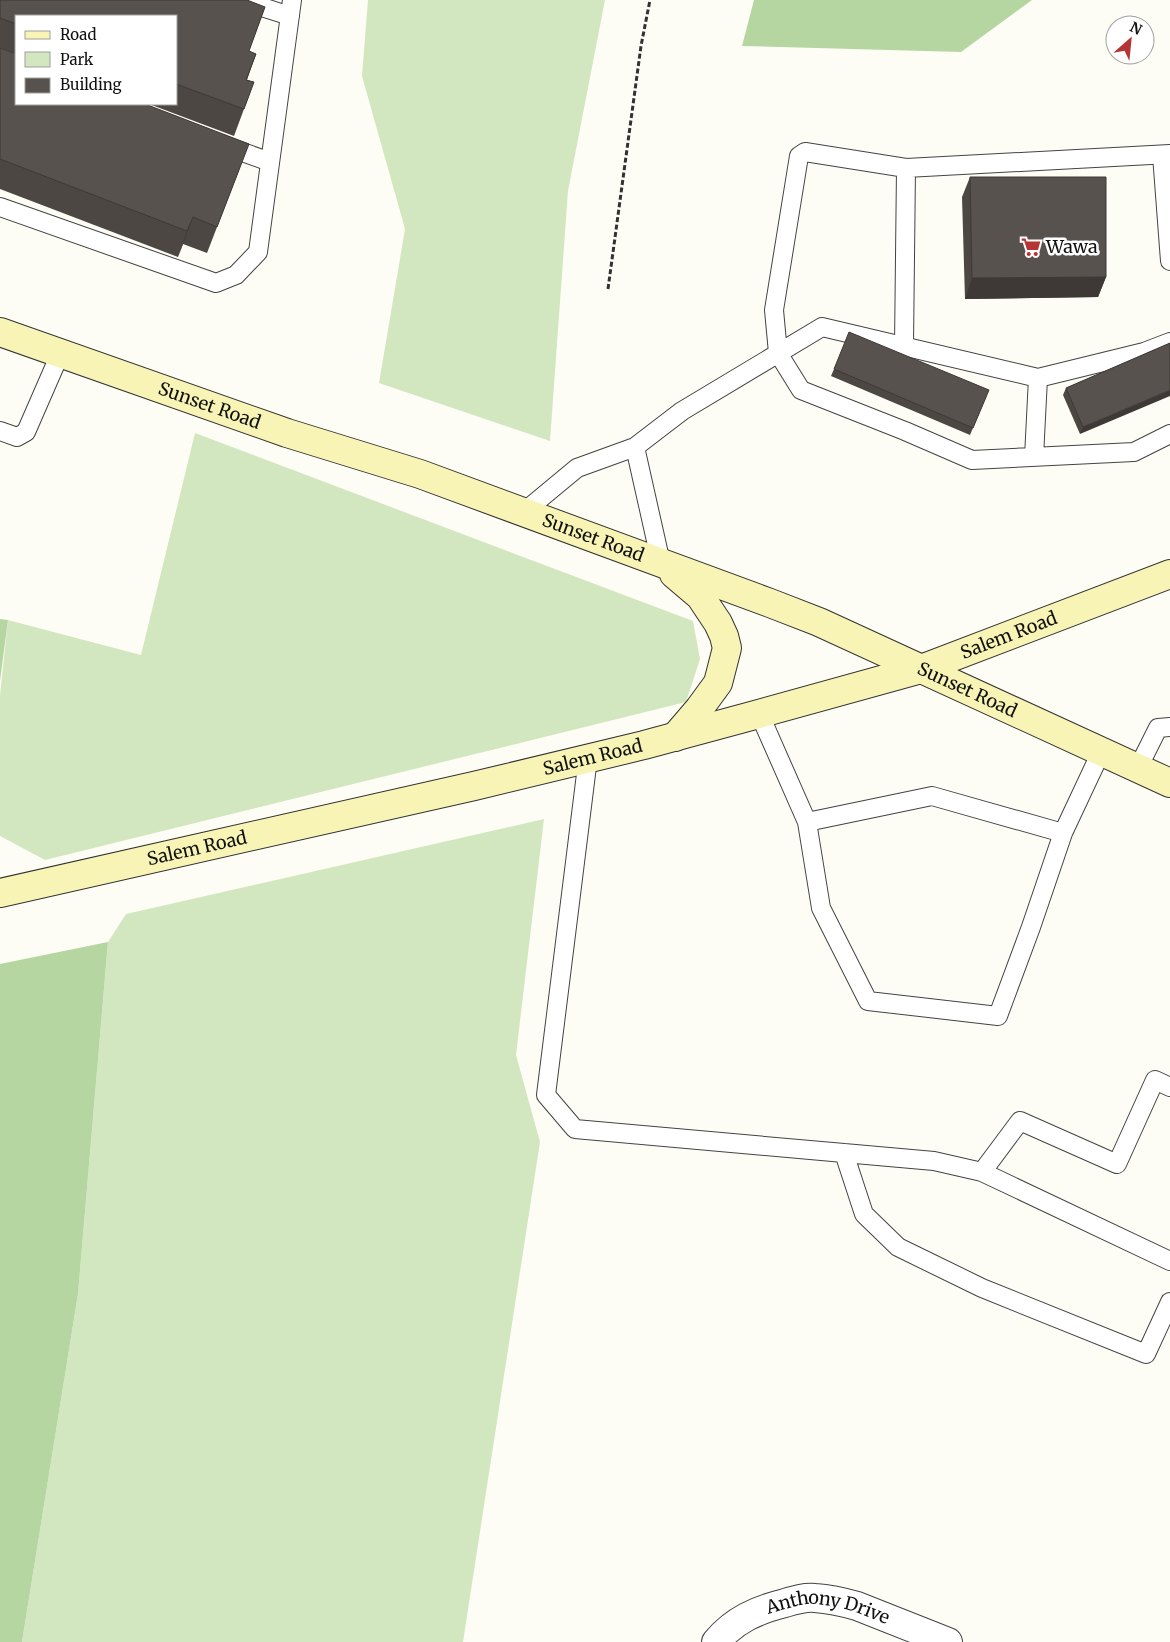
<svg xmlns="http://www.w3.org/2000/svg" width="1170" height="1642" viewBox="0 0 1170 1642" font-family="Merriweather,serif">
<rect width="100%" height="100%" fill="#fefdf5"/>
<!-- green -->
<path fill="#d2e7c0" d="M 368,0 L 605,0 L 568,191 L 550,441 L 379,383 L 405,229 L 362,76 Z
M 195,433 L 693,621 L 700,659 L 686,702 L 45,860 L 0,836 L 0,695 L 8,620 L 141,655 Z
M 544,819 L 516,1055 L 540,1142 L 463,1642 L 22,1642 L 78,1294 L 108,942 L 126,914 Z"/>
<!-- forest -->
<path fill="#b6d6a1" d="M 754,0 L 1032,0 L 961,52 L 742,46 Z
M 0,619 L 8,620 L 0,681 Z
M 108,942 L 78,1294 L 22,1642 L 0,1642 L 0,964 Z"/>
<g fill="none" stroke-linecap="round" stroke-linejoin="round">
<defs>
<path id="lane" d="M 240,0 L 290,16
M 223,145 L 270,162
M 1162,155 L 1170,261
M 906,168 L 805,152 L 799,156 L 774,310 L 778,353 L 801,390 L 905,431 L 972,460 L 1134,452 L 1170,434
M 0,207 L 216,283 L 236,275 L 258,252 L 292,0
M 904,346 L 906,168 L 1170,154
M 0,431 L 17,437 L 26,432 L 60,354
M 635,447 L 661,563
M 1034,457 L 1038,378
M 524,512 L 577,468 L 635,447 L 682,411 L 822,327 L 1038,378 L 1144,352 L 1170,342
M 759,713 L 807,822 L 821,908 L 868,1001 L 998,1016 L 1031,927 L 1063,833 L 1101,752
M 588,758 L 546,1095 L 575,1129 L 844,1153 L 864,1214 L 898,1247 L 982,1288 L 1146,1354 L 1170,1302
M 1138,768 L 1158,728 L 1170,727
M 807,822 L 932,796 L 1063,833
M 844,1153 L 934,1161 L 982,1172 L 1020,1121 L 1117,1164 L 1155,1080 L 1170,1087
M 982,1172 L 1170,1261"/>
<g id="street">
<path id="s1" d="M 716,1642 C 734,1620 757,1610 785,1603 C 795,1600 805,1597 815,1598 C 829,1599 843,1602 857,1606 L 948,1642"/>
</g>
<g id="secondary">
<path id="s2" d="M 0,332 L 287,433 L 420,474 L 770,603 L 819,622 L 1170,783"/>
<path d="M 674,574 L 700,596 L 718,623 L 724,636 L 727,648 L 718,683 L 699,709 L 675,737"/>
<path id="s3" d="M 0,893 L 474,786 L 644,745 L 744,718 L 921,669 L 1170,574"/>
</g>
</defs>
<!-- lane casing -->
<use href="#lane" stroke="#434343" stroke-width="20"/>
<!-- street casing -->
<use href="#street" stroke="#434343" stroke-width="30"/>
<!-- secondary casing -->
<use href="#secondary" stroke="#323232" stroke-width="30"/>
<!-- path -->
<path stroke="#323232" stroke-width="3" stroke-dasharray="5 2.5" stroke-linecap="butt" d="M 608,289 L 641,46 L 650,0"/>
<!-- lane -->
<use href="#lane" stroke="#fff" stroke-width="18"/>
<!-- street -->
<use href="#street" stroke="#fff" stroke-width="28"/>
<!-- secondary -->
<use href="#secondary" stroke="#f8f4b6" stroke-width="28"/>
</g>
<!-- wall -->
<path fill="#4c4743" d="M 0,0 L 247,0 L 265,7 L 249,51 L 256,54 L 247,80 L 254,82 L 234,136 L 149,104 L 176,104 L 176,16 L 16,16 L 16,54 L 0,48 Z
M 0,48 L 239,170 L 207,253 L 183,244 L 178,257 L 0,189 Z
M 970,177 L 1106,277 L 1098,297 L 965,299 L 962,197 Z
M 1170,343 L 1080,434 L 1063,395 L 1066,388 Z
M 834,369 L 986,397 L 970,435 L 831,376 Z"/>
<!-- shaded-wall -->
<path fill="#3e3937" d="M 193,217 L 183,244 L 178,257 L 187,231 Z
M 1106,277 L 1098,297 L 965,299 L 972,278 Z
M 1170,390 L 1170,396 L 1080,434 L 1083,427 Z"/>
<!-- building -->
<path fill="#58524e" stroke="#3e3937" d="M 0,0 L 247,0 L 265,7 L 249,51 L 256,54 L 246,80 L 254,82 L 244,109 L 176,84 L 176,16 L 16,16 L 16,24 L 0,18 Z
M 0,48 L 16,54 L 16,104 L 145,104 L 249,144 L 217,227 L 193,217 L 187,231 L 0,159 Z
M 970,177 L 1106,177 L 1106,277 L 972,278 Z
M 849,332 L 989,390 L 973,428 L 834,369 Z
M 1170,343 L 1170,390 L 1083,427 L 1066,388 Z"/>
<!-- icons -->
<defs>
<symbol id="supermarket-bare" viewBox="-9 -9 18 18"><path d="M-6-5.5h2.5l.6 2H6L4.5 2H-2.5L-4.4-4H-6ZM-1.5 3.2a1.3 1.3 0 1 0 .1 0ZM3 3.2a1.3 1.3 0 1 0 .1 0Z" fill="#b63433" stroke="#fff" stroke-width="2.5" paint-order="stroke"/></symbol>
</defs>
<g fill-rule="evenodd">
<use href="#supermarket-bare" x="1017" y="233" width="28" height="28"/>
</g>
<g text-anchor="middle" stroke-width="5" stroke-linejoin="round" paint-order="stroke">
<!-- poi labels -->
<g font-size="18" fill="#101010" stroke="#fff" text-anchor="start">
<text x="1046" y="253">Wawa</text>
</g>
<!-- street labels -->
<g font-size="18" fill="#101010" stroke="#fff">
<text dy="6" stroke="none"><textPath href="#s2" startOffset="222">Sunset Road</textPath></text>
<text dy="6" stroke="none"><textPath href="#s2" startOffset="628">Sunset Road</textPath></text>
<text dy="6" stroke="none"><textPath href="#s3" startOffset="1042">Salem Road</textPath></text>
<text dy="6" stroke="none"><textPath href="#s2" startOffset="1032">Sunset Road</textPath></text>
<text dy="6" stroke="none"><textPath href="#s3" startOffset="608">Salem Road</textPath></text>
<text dy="6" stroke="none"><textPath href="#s3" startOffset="202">Salem Road</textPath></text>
<text dy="6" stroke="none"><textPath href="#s1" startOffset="125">Anthony Drive</textPath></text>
</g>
</g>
<!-- legend -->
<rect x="15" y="15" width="162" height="90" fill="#ffffff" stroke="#9f9f9f"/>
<rect x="25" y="31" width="25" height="8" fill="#f8f4b6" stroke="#9f9f9f"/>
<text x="60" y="40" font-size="15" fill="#101010">Road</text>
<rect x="25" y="52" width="25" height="15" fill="#d2e7c0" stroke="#9f9f9f"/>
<text x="60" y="65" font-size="15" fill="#101010">Park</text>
<rect x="25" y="78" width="25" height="15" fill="#58524e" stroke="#9f9f9f"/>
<text x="60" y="90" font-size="15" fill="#101010">Building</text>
<!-- north arrow -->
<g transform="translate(1130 40) rotate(27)"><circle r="24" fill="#ffffff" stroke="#9f9f9f"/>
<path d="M0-4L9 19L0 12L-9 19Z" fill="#b63433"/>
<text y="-8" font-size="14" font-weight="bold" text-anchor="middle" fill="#101010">N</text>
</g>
</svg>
